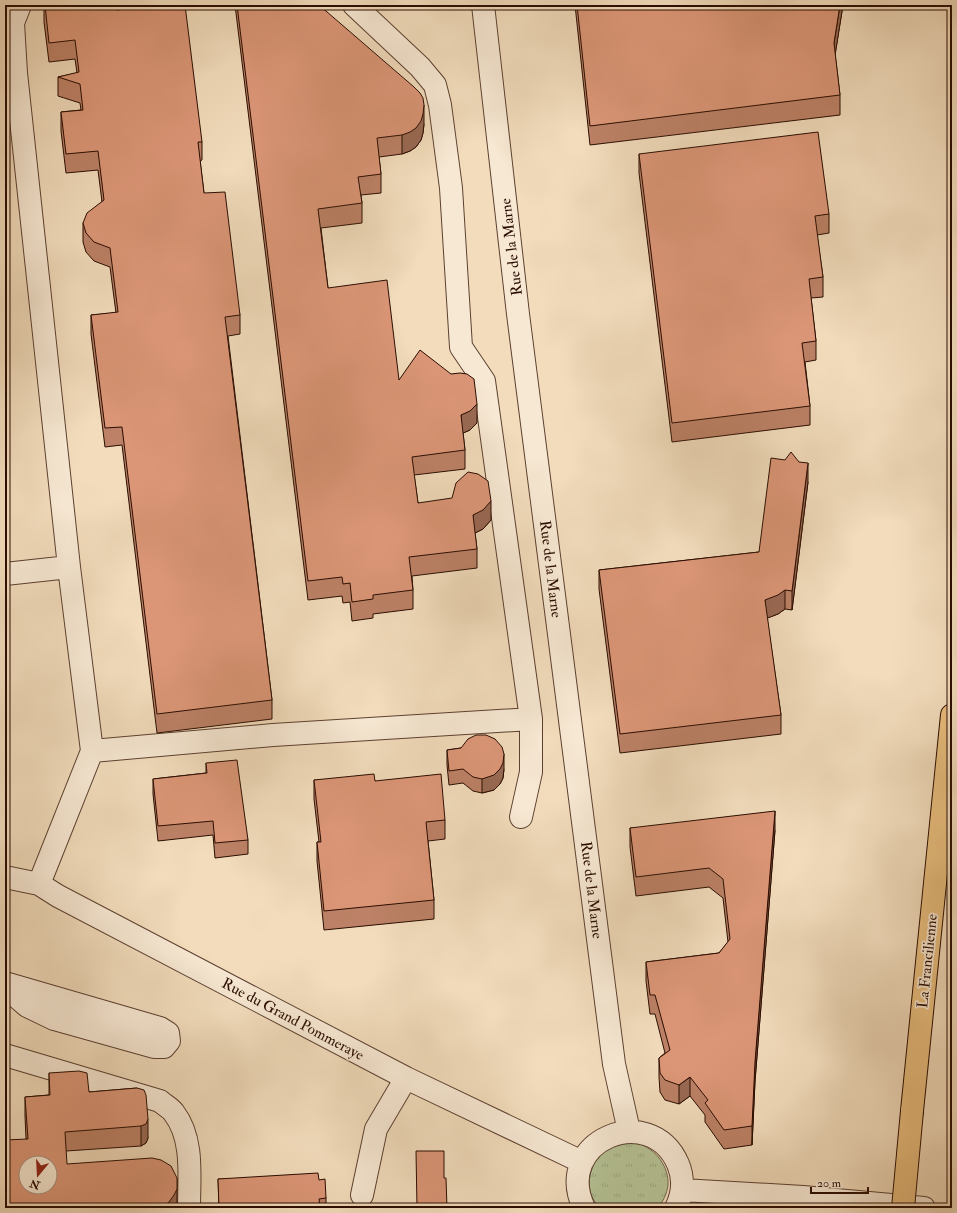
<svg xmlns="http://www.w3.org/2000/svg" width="957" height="1213" viewBox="0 0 957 1213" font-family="'IM FELL Double Pica',serif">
<defs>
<pattern id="grass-tufts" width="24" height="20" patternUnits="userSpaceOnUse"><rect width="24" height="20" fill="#b5c295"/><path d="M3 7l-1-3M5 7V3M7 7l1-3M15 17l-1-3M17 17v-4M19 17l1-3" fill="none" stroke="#9ca67f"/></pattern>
</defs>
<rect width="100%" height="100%" fill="#f2dcbc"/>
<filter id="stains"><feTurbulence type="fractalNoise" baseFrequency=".005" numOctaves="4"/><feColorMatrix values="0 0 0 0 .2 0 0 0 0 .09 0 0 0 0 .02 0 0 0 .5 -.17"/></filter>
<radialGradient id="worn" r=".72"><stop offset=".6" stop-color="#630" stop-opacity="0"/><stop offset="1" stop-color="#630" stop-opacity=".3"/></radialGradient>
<!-- grass -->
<path fill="url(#grass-tufts)" stroke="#70674b" d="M 627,1143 C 631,1143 636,1143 639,1144 C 656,1149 669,1167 668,1185 C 667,1194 663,1201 658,1208 L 599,1208 C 597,1205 594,1201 592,1197 C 584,1178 594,1153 615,1146 C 618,1144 623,1144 627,1143 Z"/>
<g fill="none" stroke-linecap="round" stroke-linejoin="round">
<defs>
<path id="minor" d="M 20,5 L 13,23 L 16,73 L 69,567 L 92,751
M 354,5 L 420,67 L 435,85 L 440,105 L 451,188 L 461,347 L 484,381 L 531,719 L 531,772 L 521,817
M 483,5 L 518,314 L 614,1064 L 629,1131
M 5,574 L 69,567
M 5,877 L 39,884 L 58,896 L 406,1078 L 582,1162
M 39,884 L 92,751 L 273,735 L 531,719
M 5,983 L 160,1028 L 168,1033 L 169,1041 L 164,1047 L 154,1047 L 54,1019 L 27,1006 L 5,987
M 5,1055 L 160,1101 C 164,1105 171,1108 174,1113 C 194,1139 189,1177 189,1208
M 682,1190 L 803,1197 L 924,1208
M 362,1195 L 376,1129 L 406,1078
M 584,1208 C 552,1141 650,1100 678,1164 C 684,1178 683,1194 676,1208"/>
<path id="highway" d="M 912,1111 L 952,715"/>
</defs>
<!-- minor casing -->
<use href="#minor" stroke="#5c4030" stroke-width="24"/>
<!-- highway casing -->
<use href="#highway" stroke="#2a0c01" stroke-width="24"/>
<!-- minor -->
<use href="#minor" stroke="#f7e8d3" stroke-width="22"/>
<!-- highway -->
<use href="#highway" stroke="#e9be7e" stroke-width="22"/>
<defs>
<path id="highway-bridge" d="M 903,1208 L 912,1111"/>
</defs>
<!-- highway-bridge casing -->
<use href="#highway-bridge" stroke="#2a0c01" stroke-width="24" stroke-linecap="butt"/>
<!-- highway-bridge -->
<use href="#highway-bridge" stroke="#e9be7e" stroke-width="22"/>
</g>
<!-- wall -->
<path fill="#bc8166" stroke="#2a0c01" d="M 44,5 L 117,10 L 202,142 L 202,160 L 200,161 L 204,193 L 240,315 L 240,334 L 228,336 L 272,700 L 272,719 L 157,733 L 122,445 L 105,447 L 91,334 L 91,315 L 116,313 L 110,267 L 94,261 L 86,252 L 83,242 L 83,223 L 102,202 L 98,170 L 66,173 L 61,131 L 61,112 L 81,110 L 80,103 L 58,96 L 58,77 L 77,73 L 75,59 L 49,62 L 44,22 Z
M 235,5 L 319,5 L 424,124 L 423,133 L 421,140 L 416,147 L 410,151 L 402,154 L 379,157 L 381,174 L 381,193 L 361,195 L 362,203 L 362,223 L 321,228 L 328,288 L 399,380 L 477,423 L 470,430 L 463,433 L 465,450 L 465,469 L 414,475 L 418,503 L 491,520 L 483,529 L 475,533 L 477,549 L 477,568 L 412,576 L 413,590 L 413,609 L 373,614 L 373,618 L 352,621 L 350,602 L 343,603 L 342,596 L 308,600 Z
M 575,5 L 843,5 L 835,54 L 840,95 L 840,115 L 590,145 Z
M 639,154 L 829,214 L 829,233 L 817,235 L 823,277 L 823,297 L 811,298 L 816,341 L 816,360 L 805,362 L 810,406 L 810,425 L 672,442 L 639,173 Z
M 808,482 L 792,610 L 785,609 L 778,614 L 767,618 L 781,715 L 781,734 L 620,753 L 599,589 L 599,570 L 759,552 Z
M 461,748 L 504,769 L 503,778 L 500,784 L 494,790 L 482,793 L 473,791 L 463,783 L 449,785 L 447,765 L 447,750 Z
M 206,763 L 248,840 L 248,854 L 215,858 L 213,835 L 158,841 L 153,794 L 153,779 L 206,773 Z
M 314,780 L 375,781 L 445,820 L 445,839 L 428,841 L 434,900 L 434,919 L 324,930 L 317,861 L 317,842 L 319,842 L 314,799 Z
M 630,828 L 775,830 L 755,1081 L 752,1145 L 724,1149 L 705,1122 L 705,1115 L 690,1096 L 679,1104 L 665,1100 L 660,1092 L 659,1077 L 659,1058 L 665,1053 L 655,1014 L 650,1014 L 646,981 L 646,962 L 719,953 L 728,942 L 723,898 L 709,887 L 636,896 L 630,847 Z
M 49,1073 L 89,1092 L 137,1088 L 148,1138 L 146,1143 L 141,1146 L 66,1151 L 26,1139 L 25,1116 L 25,1097 L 49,1095 Z
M 218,1179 L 319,1180 L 326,1198 L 326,1208 L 219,1208 Z"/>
<!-- shaded-wall -->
<path fill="#996953" stroke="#2a0c01" d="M 840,5 L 843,5 L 834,62 L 834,43 Z
M 424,105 L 424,124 L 423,133 L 421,140 L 416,147 L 410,151 L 402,154 L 402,135 Z
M 477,404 L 477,423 L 470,430 L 461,434 L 461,415 Z
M 808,463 L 808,482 L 792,610 L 792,591 Z
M 491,501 L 491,520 L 483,529 L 473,534 L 473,515 Z
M 785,590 L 785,609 L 778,614 L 765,619 L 765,600 Z
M 504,754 L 504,769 L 503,778 L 500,784 L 494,790 L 482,793 L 482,779 Z
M 775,811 L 775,830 L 755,1081 L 752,1145 L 752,1126 L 755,1062 Z
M 690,1077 L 690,1096 L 679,1104 L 679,1085 Z
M 148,1119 L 148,1138 L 146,1143 L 141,1146 L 141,1126 Z
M 177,1178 L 177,1208 L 158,1208 Z"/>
<!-- building -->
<path fill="#db9677" stroke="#2a0c01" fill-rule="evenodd" d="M 45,5 L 116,5 L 117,10 L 159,5 L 185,5 L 202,142 L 198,142 L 204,193 L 225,192 L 240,315 L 225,317 L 272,700 L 157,714 L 122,427 L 105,428 L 91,315 L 118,312 L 110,248 L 94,242 L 86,233 L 83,223 L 87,213 L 104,200 L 98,151 L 66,154 L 61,112 L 83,110 L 80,84 L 58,77 L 79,72 L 75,40 L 49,43 Z
M 237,5 L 319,5 L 414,87 L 420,93 L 423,98 L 424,105 L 423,114 L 421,121 L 416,128 L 410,132 L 402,135 L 377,138 L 381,174 L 358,177 L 362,203 L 318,209 L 328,288 L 387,280 L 399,380 L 420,350 L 451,374 L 460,373 L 467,374 L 474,379 L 477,404 L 470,411 L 461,415 L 465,450 L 412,457 L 418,503 L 452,498 L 456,483 L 468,472 L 478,474 L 488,481 L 491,501 L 483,510 L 473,515 L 477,549 L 409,557 L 413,590 L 373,595 L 373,599 L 352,602 L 350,583 L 343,584 L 342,577 L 308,581 Z
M 577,5 L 840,5 L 834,43 L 840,95 L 590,126 Z
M 818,132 L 829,214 L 815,216 L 823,277 L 809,279 L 816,341 L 802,343 L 810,406 L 672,423 L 639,154 Z
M 791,452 L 799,462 L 808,463 L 792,591 L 785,590 L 778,595 L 765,600 L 781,715 L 620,734 L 599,570 L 759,552 L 771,458 L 785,460 Z
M 476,735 L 486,735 L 495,739 L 502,747 L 504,754 L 503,763 L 500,769 L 494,775 L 482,779 L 473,777 L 463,769 L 449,771 L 447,750 L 461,748 L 468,739 Z
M 237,760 L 248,840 L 215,843 L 213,821 L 158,826 L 153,779 L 207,773 L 206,763 Z
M 374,774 L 375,781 L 441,774 L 445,820 L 426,822 L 434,900 L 324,911 L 317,842 L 321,842 L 314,780 Z
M 775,811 L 755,1062 L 752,1126 L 724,1130 L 705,1103 L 708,1100 L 690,1077 L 679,1085 L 665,1080 L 660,1073 L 659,1058 L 670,1050 L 655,995 L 650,995 L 646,962 L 719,953 L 730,939 L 723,879 L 709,868 L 636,877 L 630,828 Z
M 79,1071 L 87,1073 L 89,1092 L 137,1088 L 144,1090 L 146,1095 L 148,1119 L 146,1124 L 141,1126 L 65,1132 L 67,1164 L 152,1158 L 161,1160 L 171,1166 L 177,1178 L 177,1189 L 174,1195 L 169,1202 L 164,1206 L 158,1208 L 5,1208 L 5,1140 L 28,1139 L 25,1097 L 50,1095 L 49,1073 ZM 26,1163 L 50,1163 L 50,1187 L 26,1187 Z
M 416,1151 L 444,1151 L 444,1178 L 446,1178 L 447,1208 L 417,1208 Z
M 318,1173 L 319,1180 L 325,1179 L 326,1198 L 319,1199 L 320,1207 L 304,1208 L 219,1208 L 218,1179 Z"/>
<g text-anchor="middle" stroke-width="3.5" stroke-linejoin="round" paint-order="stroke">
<!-- street labels -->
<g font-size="15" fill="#2a0c01" stroke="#f7e8d3">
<text transform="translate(511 247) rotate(-97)" y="5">Rue de la Marne</text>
<text transform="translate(551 569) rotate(83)" y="5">Rue de la Marne</text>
<text transform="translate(592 890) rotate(83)" y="5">Rue de la Marne</text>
<text transform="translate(927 961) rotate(-84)" y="5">La Francilienne</text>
<text transform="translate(293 1019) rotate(28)" y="5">Rue du Grand Pommeraye</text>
</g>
</g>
<!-- margin -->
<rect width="957" height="1213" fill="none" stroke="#f2dcbc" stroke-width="20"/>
<rect x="6" y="6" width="945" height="1201" fill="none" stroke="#2a0c01" stroke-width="2"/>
<rect x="10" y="10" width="937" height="1193" fill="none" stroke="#2a0c01"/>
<!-- north arrow -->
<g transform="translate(38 1175) rotate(198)"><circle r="19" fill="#f7e8d3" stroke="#a5907f"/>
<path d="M0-3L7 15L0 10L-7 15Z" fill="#8f2418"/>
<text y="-6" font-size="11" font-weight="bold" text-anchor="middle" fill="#2a0c01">N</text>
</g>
<!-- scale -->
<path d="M811 1187v6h57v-6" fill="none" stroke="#2a0c01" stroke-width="2"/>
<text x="817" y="1187" font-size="12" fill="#2a0c01" stroke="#f7e8d3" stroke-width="3" paint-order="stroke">20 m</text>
<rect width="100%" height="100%" filter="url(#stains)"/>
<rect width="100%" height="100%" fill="url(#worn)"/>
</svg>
